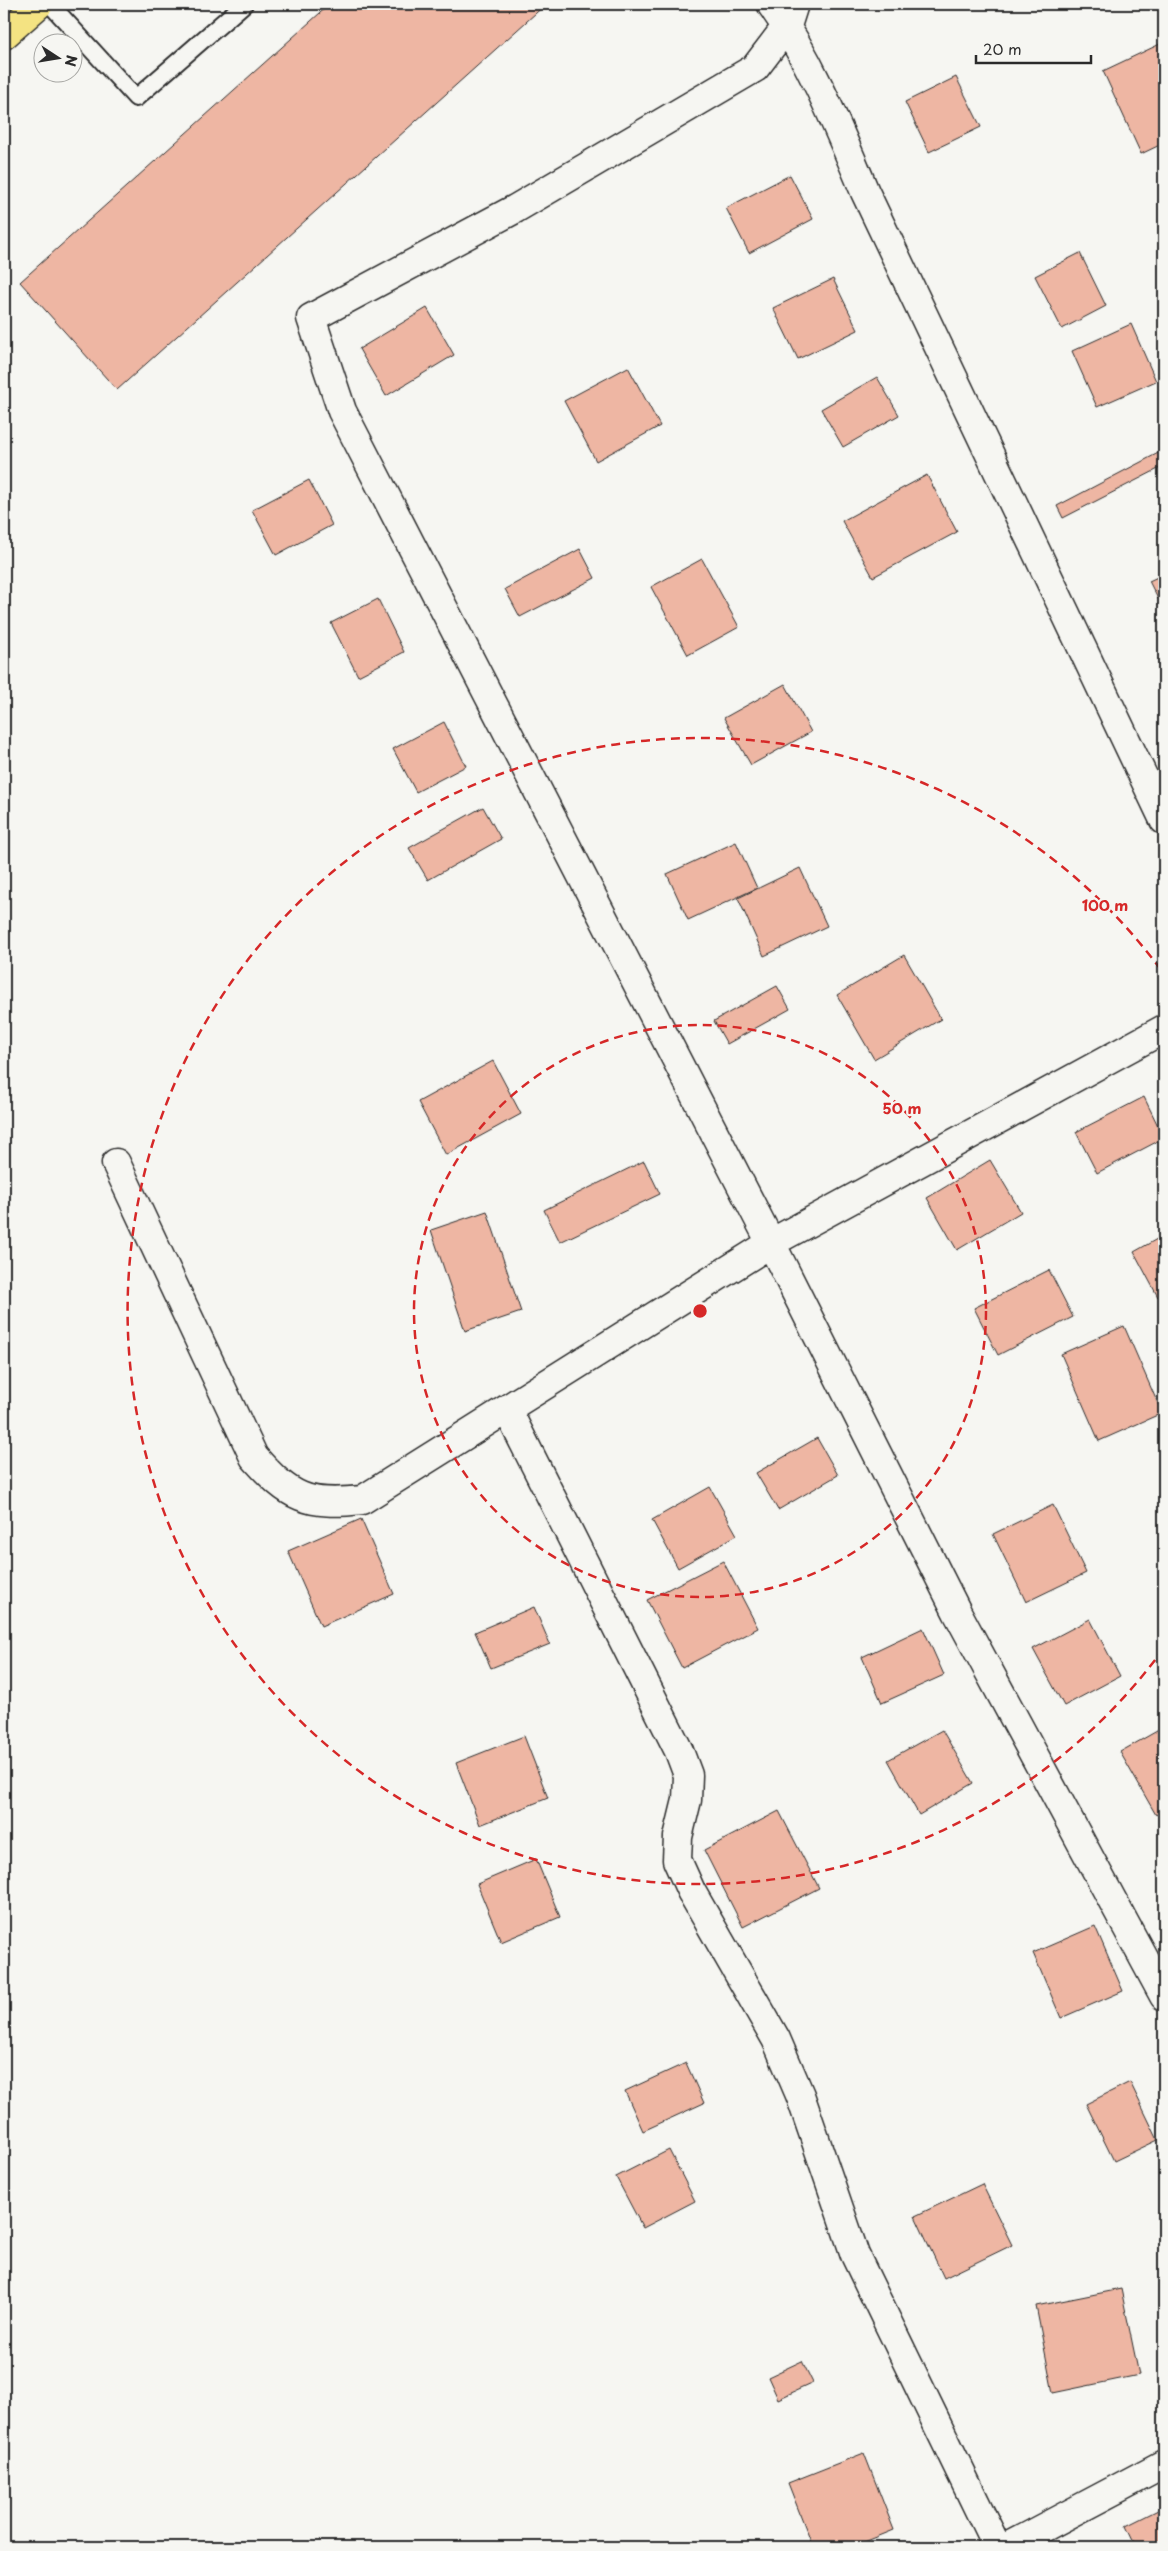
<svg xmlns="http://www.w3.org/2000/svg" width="1168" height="2551" viewBox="0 0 1168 2551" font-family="'Playpen Sans',sans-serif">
<rect width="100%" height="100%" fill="#f6f6f2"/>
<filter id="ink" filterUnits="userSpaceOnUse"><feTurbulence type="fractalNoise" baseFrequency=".02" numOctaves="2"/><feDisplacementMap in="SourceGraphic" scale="10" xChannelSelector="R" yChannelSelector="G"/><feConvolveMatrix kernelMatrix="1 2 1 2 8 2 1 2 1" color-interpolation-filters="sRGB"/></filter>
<g filter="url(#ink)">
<!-- building -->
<path fill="#eeb6a3" stroke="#2b2b2b" d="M 330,4 L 546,4 L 117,390 L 20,282 Z
M 1160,44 L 1164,54 L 1164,143 L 1141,154 L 1103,71 Z
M 956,77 L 981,127 L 929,152 L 905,102 Z
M 790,175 L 813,219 L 749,253 L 726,208 Z
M 1080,253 L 1106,306 L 1062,329 L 1035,276 Z
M 833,279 L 858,330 L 798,359 L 773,308 Z
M 427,308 L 454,355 L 386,396 L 359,349 Z
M 1131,324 L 1156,381 L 1097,407 L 1072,351 Z
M 628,367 L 660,426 L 596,461 L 564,401 Z
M 877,377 L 899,415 L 843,447 L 821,409 Z
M 1164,450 L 1164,466 L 1063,518 L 1057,506 Z
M 927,475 L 957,532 L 873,577 L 842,521 Z
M 309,480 L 332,525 L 276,555 L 252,510 Z
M 580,549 L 595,578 L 520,617 L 505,589 Z
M 702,559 L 739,627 L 688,655 L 651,587 Z
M 1164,574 L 1164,596 L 1158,599 L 1149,581 Z
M 378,599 L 404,652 L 358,676 L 331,623 Z
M 785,684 L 811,732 L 751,765 L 724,718 Z
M 444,722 L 466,766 L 416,792 L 393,749 Z
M 483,807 L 501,839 L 428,880 L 409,848 Z
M 736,842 L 757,888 L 688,920 L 667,874 Z
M 800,868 L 827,926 L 764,956 L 738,898 Z
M 904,955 L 941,1019 L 874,1059 L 837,995 Z
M 777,986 L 790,1009 L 727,1044 L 714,1021 Z
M 493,1061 L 521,1114 L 446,1155 L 418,1102 Z
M 1144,1097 L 1164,1138 L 1097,1173 L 1076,1132 Z
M 990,1160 L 1021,1212 L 957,1250 L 927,1198 Z
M 644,1161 L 660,1194 L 560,1242 L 544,1210 Z
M 487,1211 L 521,1312 L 465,1331 L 431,1230 Z
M 1164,1235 L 1164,1293 L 1158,1297 L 1134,1252 Z
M 1049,1270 L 1073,1317 L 998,1355 L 974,1308 Z
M 1124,1326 L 1162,1413 L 1099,1441 L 1061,1354 Z
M 817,1438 L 838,1475 L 778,1510 L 756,1473 Z
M 710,1487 L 737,1535 L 678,1568 L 652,1520 Z
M 1053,1505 L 1086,1573 L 1026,1602 L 993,1534 Z
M 361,1519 L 394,1594 L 321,1626 L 288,1551 Z
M 723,1561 L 758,1628 L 682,1668 L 647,1600 Z
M 534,1607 L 550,1644 L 491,1668 L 475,1632 Z
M 1090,1619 L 1120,1676 L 1064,1706 L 1033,1649 Z
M 923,1628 L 944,1675 L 882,1703 L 862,1657 Z
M 1164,1727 L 1164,1810 L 1156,1815 L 1120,1752 Z
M 942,1730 L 973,1783 L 919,1815 L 888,1760 Z
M 524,1736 L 548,1798 L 480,1825 L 456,1763 Z
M 779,1811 L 819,1888 L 743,1927 L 704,1850 Z
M 536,1859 L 560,1917 L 501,1942 L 477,1884 Z
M 1095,1926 L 1123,1991 L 1061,2018 L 1033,1953 Z
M 686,2063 L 704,2103 L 643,2131 L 625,2091 Z
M 1130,2082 L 1158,2140 L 1114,2161 L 1086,2104 Z
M 669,2150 L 695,2201 L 643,2228 L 616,2177 Z
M 982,2184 L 1012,2245 L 944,2278 L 915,2216 Z
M 1121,2289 L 1139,2375 L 1053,2393 L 1036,2306 Z
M 802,2361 L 813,2383 L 778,2399 L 768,2377 Z
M 864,2453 L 894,2530 L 852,2547 L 813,2547 L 788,2483 Z
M 1164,2507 L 1164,2547 L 1136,2547 L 1126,2526 Z"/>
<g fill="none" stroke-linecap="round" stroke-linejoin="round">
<defs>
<path id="service" d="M 50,4 L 136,98 L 244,4"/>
<path id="minor" d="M 771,4 C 811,60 838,128 865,192 L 1164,820
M 794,4 L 787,26 L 755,68 L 515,209 L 311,318 L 342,411 L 771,1243 L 957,1612 L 1164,1996
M 116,1163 L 254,1457 C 290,1498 307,1506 362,1500 L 771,1243 L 1164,1029
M 507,1409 L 679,1751 L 688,1775 L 687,1800 L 678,1837 L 677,1860 L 691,1891 L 776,2039 L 800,2095 L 855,2255 L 997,2547
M 1007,2547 L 1164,2464"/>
<path id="primary" d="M 4,35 L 39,4"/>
</defs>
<!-- service casing -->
<use href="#service" stroke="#2b2b2b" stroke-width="20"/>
<!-- minor casing -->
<use href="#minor" stroke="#2b2b2b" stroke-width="31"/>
<!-- primary casing -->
<use href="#primary" stroke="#2b2b2b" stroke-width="31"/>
<!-- service -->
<use href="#service" stroke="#f6f6f2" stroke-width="16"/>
<!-- minor -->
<use href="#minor" stroke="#f6f6f2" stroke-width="28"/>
<!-- primary -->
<use href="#primary" stroke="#f4e382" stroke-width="28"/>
</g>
</g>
<!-- distance rings -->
<g fill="none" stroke="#d62828" stroke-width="2.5" stroke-dasharray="9 6">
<circle cx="700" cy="1311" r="286"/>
<path d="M1164 1648A573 573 0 1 1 1164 974"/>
</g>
<circle cx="700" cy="1311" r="8" fill="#d62828" stroke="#f6f6f2" stroke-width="2.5"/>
<g font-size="15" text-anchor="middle" font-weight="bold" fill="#d62828" stroke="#f6f6f2" stroke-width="4.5" stroke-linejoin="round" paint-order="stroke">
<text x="1105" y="911">100 m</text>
<text x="902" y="1114">50 m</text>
</g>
<!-- margin -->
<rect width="1168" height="2551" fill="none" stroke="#f6f6f2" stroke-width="20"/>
<rect x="10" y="10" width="1148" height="2531" fill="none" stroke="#2b2b2b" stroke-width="2" filter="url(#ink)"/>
<!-- north arrow -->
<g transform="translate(58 58) rotate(102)"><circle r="24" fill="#f6f6f2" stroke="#a5a5a2"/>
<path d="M0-4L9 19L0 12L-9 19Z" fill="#2b2b2b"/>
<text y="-8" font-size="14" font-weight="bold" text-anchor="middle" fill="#2b2b2b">N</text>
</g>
<!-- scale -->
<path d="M976 55v8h115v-8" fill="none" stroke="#2b2b2b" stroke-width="2.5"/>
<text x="983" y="55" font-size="15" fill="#2b2b2b" stroke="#f6f6f2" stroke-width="4" paint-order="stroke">20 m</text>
</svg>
